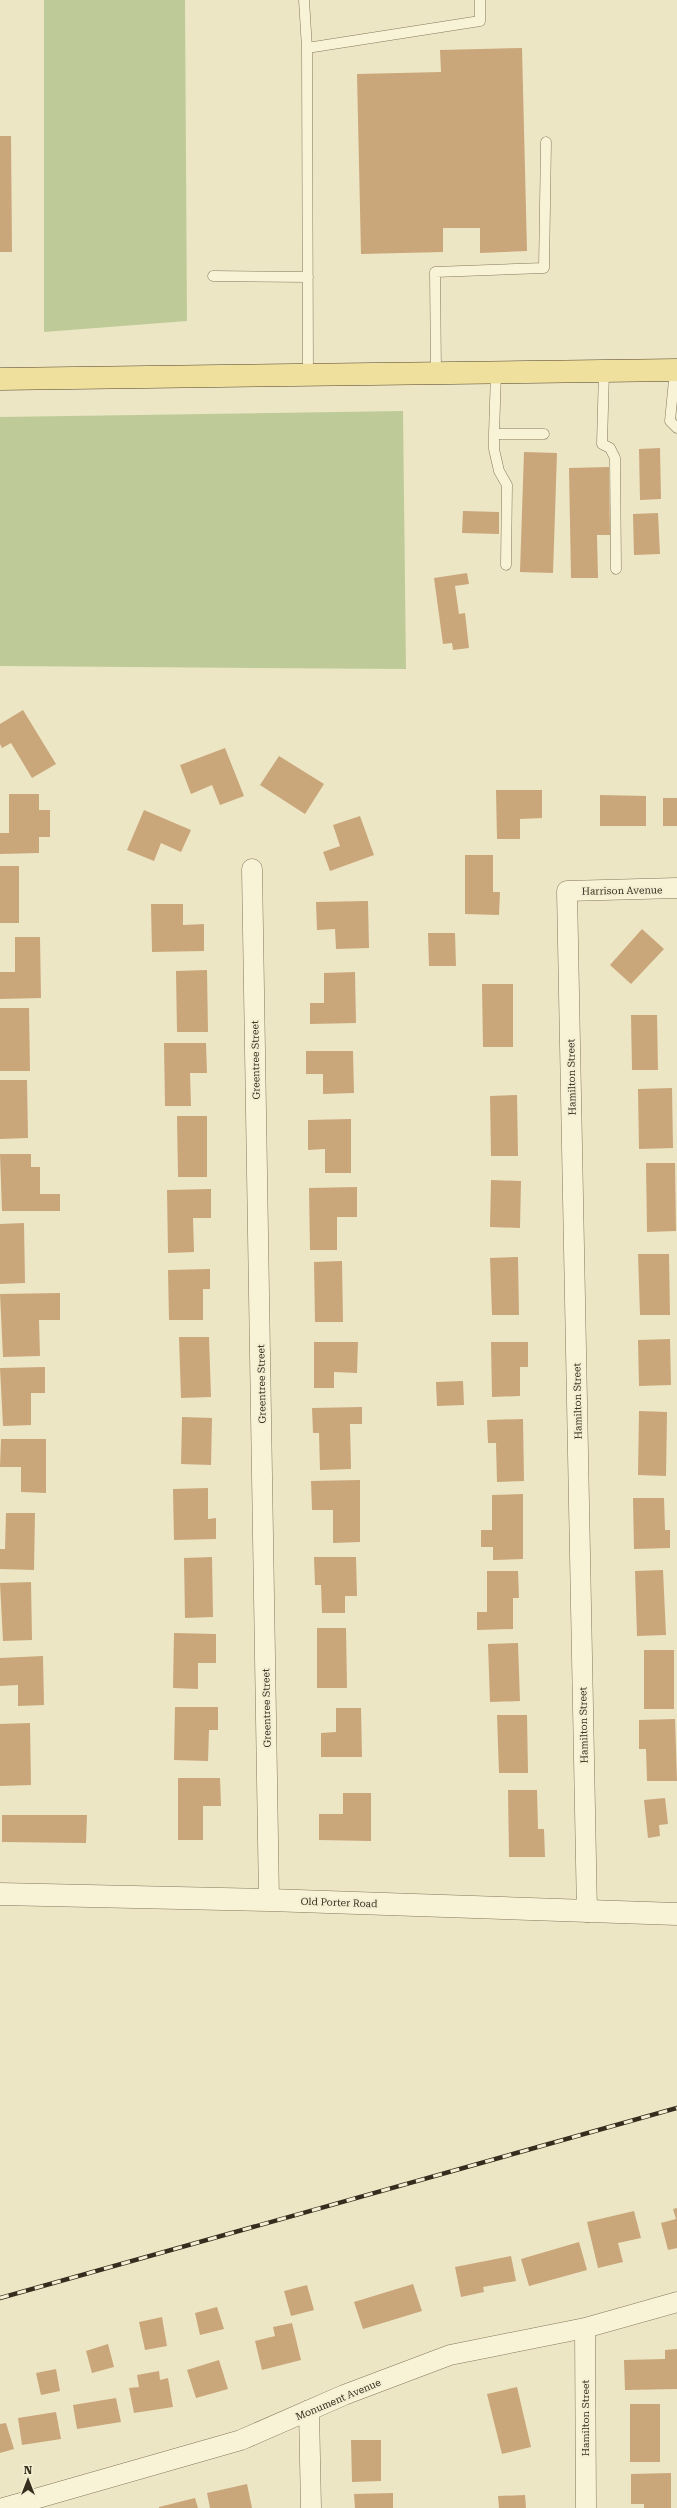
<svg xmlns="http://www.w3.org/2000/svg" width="677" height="2508" viewBox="0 0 677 2508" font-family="'Roboto Serif',serif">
<rect width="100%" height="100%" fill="#ede6c4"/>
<!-- green -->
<path fill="#becb98" d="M 44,0 L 185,0 L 187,321 L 44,332 Z
M 403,411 L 406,669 L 0,666 L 0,417 Z"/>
<!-- building -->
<path fill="#caa67b" d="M 522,48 L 527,251 L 480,253 L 480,228 L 443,228 L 443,252 L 361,254 L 357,74 L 441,72 L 440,50 Z
M 0,136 L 11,136 L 12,252 L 0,252 Z
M 660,448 L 661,499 L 640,500 L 639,449 Z
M 524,452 L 557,453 L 553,573 L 520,572 Z
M 609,467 L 610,535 L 597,535 L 598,578 L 571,578 L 569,468 Z
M 463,511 L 499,512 L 499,534 L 462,533 Z
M 658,513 L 660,554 L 634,555 L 633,514 Z
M 467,573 L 469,584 L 455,586 L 459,614 L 465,613 L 469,648 L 453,650 L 452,643 L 443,644 L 434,578 Z
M 23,710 L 56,764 L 32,778 L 11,743 L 2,748 L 0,744 L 0,724 Z
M 225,748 L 244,796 L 220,805 L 212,785 L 191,794 L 180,765 Z
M 279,756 L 324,784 L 305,814 L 260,785 Z
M 496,790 L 542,790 L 542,818 L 520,819 L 520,839 L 497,839 Z
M 9,794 L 39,794 L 39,810 L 50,810 L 50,837 L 39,837 L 39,853 L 0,854 L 0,833 L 9,833 Z
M 600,795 L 646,796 L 646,826 L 600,826 Z
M 663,798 L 677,798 L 677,826 L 663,826 Z
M 144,810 L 191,830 L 181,852 L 161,843 L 154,861 L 127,850 Z
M 360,816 L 374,855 L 330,871 L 323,852 L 340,846 L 333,825 Z
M 465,855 L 493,855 L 493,892 L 500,892 L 499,915 L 465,914 Z
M 0,866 L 19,866 L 19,923 L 0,923 Z
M 368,901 L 369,948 L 336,949 L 335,929 L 317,930 L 316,902 Z
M 151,904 L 183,904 L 183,925 L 204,924 L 204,951 L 152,952 Z
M 642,929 L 664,949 L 631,984 L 610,965 Z
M 428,933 L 455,933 L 456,966 L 429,966 Z
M 15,937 L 40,937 L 41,998 L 0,999 L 0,972 L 15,972 Z
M 207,970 L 208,1032 L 177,1032 L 176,971 Z
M 355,972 L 356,1023 L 310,1024 L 310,1003 L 324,1003 L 324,973 Z
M 482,984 L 513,984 L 513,1047 L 483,1047 Z
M 0,1008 L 29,1008 L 30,1071 L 0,1071 Z
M 631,1015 L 657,1015 L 658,1070 L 632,1070 Z
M 164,1043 L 206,1043 L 207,1073 L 190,1073 L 191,1106 L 165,1106 Z
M 306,1051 L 353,1051 L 354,1093 L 323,1094 L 323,1074 L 306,1074 Z
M 0,1080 L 27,1080 L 28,1138 L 0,1139 Z
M 672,1088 L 673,1148 L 639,1149 L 638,1089 Z
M 517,1095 L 518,1156 L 491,1156 L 490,1096 Z
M 177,1116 L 207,1116 L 207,1177 L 178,1177 Z
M 351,1119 L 351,1173 L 325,1173 L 325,1149 L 308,1150 L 308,1120 Z
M 0,1154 L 31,1154 L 31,1167 L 40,1167 L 40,1194 L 60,1194 L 60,1211 L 2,1211 Z
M 646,1163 L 675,1163 L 676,1231 L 647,1232 Z
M 491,1180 L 521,1181 L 520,1228 L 490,1227 Z
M 357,1187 L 357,1217 L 337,1217 L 337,1250 L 310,1250 L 309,1188 Z
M 211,1189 L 211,1218 L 193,1218 L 194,1252 L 168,1253 L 167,1190 Z
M 24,1223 L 25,1283 L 0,1284 L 0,1224 Z
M 638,1254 L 669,1254 L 670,1315 L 640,1315 Z
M 518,1257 L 519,1315 L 492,1315 L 490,1258 Z
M 342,1261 L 343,1322 L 315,1322 L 314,1262 Z
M 210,1269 L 210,1289 L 203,1289 L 203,1320 L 169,1320 L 168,1270 Z
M 60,1293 L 60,1320 L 39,1320 L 40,1356 L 3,1357 L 0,1294 Z
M 179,1337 L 209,1337 L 211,1397 L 181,1398 Z
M 670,1339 L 671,1385 L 639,1386 L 638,1340 Z
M 314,1342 L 358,1342 L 357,1373 L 334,1372 L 334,1388 L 314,1388 Z
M 491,1342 L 528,1342 L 528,1367 L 520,1367 L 520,1396 L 492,1397 Z
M 45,1367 L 45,1393 L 31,1393 L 31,1425 L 3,1426 L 0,1368 Z
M 463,1381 L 464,1405 L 437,1406 L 436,1382 Z
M 362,1407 L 362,1424 L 350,1424 L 351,1469 L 320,1470 L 319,1433 L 313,1433 L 312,1408 Z
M 639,1411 L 667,1412 L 666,1476 L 638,1475 Z
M 182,1417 L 212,1418 L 211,1465 L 181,1464 Z
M 523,1419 L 524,1481 L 497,1482 L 496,1443 L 488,1443 L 487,1420 Z
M 1,1439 L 46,1439 L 46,1493 L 21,1492 L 21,1467 L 0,1467 Z
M 360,1480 L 360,1542 L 333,1543 L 333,1510 L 312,1510 L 311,1481 Z
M 208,1488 L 208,1519 L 216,1518 L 216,1539 L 174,1540 L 173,1489 Z
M 523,1494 L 523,1559 L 493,1560 L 493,1547 L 481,1547 L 481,1530 L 492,1530 L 492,1495 Z
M 633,1498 L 664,1498 L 665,1530 L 670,1530 L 670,1548 L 634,1549 Z
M 6,1513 L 35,1513 L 34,1570 L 0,1569 L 0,1549 L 5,1549 Z
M 212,1557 L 213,1617 L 185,1618 L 184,1558 Z
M 314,1557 L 356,1557 L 357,1596 L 345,1596 L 345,1613 L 322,1613 L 321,1585 L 315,1585 Z
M 663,1570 L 666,1635 L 637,1636 L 635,1571 Z
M 487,1571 L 518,1571 L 519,1598 L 513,1598 L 513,1629 L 477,1630 L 477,1612 L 487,1612 Z
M 31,1582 L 32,1640 L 3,1641 L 0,1583 Z
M 317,1628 L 346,1628 L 347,1688 L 317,1688 Z
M 174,1633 L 216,1634 L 216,1663 L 198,1663 L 198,1689 L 173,1688 Z
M 518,1643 L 520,1701 L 490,1702 L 488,1644 Z
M 644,1650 L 674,1650 L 674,1709 L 644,1709 Z
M 43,1656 L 44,1705 L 18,1706 L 18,1685 L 0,1686 L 0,1658 Z
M 175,1707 L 218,1707 L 218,1730 L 209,1730 L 208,1761 L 174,1760 Z
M 336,1708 L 361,1708 L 362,1757 L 321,1757 L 321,1733 L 336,1732 Z
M 497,1715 L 527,1715 L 528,1773 L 499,1773 Z
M 675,1719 L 677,1781 L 647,1781 L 646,1749 L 639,1749 L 639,1720 Z
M 30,1723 L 31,1785 L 0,1786 L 0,1724 Z
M 178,1778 L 220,1778 L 221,1806 L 203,1806 L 203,1840 L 178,1840 Z
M 508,1790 L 537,1790 L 538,1829 L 544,1829 L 545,1857 L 509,1857 Z
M 343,1793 L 371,1793 L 371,1841 L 319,1840 L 319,1814 L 343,1814 Z
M 665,1798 L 668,1824 L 659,1825 L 660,1836 L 648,1838 L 644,1800 Z
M 2,1815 L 87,1815 L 86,1843 L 2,1842 Z
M 677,2208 L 677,2248 L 668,2250 L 661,2223 L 676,2219 L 673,2209 Z
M 634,2211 L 641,2238 L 618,2243 L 623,2262 L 598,2268 L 587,2222 Z
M 579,2242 L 587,2270 L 529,2286 L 521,2259 Z
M 511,2256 L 516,2281 L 483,2287 L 484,2292 L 461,2297 L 455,2267 Z
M 413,2284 L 422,2311 L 363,2329 L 354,2302 Z
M 307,2285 L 314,2310 L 291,2316 L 284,2291 Z
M 217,2307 L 224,2329 L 200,2335 L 195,2313 Z
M 162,2317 L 167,2346 L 145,2350 L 139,2322 Z
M 292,2323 L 301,2360 L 262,2370 L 255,2341 L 275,2336 L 273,2327 Z
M 108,2344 L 114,2367 L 92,2373 L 86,2351 Z
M 677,2349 L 677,2389 L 625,2390 L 624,2360 L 665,2359 L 665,2350 Z
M 219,2360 L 228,2389 L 196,2398 L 187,2370 Z
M 56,2369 L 60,2391 L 41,2395 L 36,2373 Z
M 159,2371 L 160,2380 L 168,2378 L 173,2407 L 134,2413 L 129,2388 L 139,2387 L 137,2375 Z
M 517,2387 L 531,2447 L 502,2454 L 487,2394 Z
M 116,2398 L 121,2422 L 77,2429 L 73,2405 Z
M 630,2404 L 660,2404 L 660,2462 L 630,2462 Z
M 56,2412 L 61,2439 L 22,2445 L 18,2418 Z
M 6,2423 L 14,2449 L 0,2453 L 0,2424 Z
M 351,2440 L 381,2440 L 381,2481 L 352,2482 Z
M 671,2473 L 671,2508 L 644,2508 L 644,2504 L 631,2504 L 631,2474 Z
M 247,2484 L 252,2508 L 210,2508 L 207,2493 Z
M 393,2493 L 393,2508 L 355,2508 L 354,2494 Z
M 525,2495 L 526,2508 L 499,2508 L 498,2496 Z
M 195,2498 L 198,2508 L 159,2508 L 159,2507 Z"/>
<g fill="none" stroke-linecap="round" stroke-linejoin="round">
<defs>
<path id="service" d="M 304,0 L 307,48
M 213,276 L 308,277
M 675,370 L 670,421 L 677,428
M 604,371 L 602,444 L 610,448 L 615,458 L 616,569
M 496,373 L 494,434 L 544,434
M 436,374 L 435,272 L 544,268 L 546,142
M 308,375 L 307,48 L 480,21 L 480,0
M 494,434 L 494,449 L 499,471 L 507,485 L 506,565"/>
<path id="minor" d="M 252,869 L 269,1900
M 587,1912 L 567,891 L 677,888
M 585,2328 L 586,2508
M 309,2410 L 311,2508
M 3,2508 L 241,2440 L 344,2395 L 450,2355 L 585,2328 L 677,2302"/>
<path id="tertiary" d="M 0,1894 L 269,1900 L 677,1914"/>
<path id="primary" d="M 0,379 L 677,370"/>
</defs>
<!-- service casing -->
<use href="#service" stroke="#87785b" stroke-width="11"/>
<!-- minor casing -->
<use href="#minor" stroke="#87785b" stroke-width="21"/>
<!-- tertiary casing -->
<use href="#tertiary" stroke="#87785b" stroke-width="23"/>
<!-- primary casing -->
<use href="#primary" stroke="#55452f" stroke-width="23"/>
<!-- service -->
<use href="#service" stroke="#f8f2d7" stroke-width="10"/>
<!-- minor -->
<use href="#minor" stroke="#f8f2d7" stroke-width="20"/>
<!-- tertiary -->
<use href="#tertiary" stroke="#f8f2d7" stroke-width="22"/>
<!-- primary -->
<use href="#primary" stroke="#efe09d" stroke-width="22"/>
<defs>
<path id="rail" d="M 0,2298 L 677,2108"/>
</defs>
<!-- rail casing -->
<use href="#rail" stroke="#372d1e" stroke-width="4.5"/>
<!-- rail -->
<use href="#rail" stroke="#f4efd3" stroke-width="3" stroke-dasharray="9" stroke-linecap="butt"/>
</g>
<g text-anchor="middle" stroke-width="4" stroke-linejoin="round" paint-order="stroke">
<!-- street labels -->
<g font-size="10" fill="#372d1e" stroke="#f4efd3">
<text transform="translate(622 890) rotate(-1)" y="4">Harrison Avenue</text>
<text transform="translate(255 1060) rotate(-91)" y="4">Greentree Street</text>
<text transform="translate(571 1077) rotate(-91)" y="4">Hamilton Street</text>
<text transform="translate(261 1384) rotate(-91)" y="4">Greentree Street</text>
<text transform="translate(577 1401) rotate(-91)" y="4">Hamilton Street</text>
<text transform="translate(266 1708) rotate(-91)" y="4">Greentree Street</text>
<text transform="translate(583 1725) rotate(-91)" y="4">Hamilton Street</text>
<text transform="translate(339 1902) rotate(2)" y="4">Old Porter Road</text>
<text transform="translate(338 2399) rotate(-23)" y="4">Monument Avenue</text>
<text transform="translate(585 2418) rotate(-90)" y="4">Hamilton Street</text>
</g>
</g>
<!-- north arrow -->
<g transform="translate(28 2480)" stroke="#f4efd3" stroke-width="3" paint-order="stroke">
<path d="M0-3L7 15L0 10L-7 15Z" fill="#372d1e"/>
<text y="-6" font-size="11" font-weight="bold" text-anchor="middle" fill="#372d1e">N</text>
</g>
</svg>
